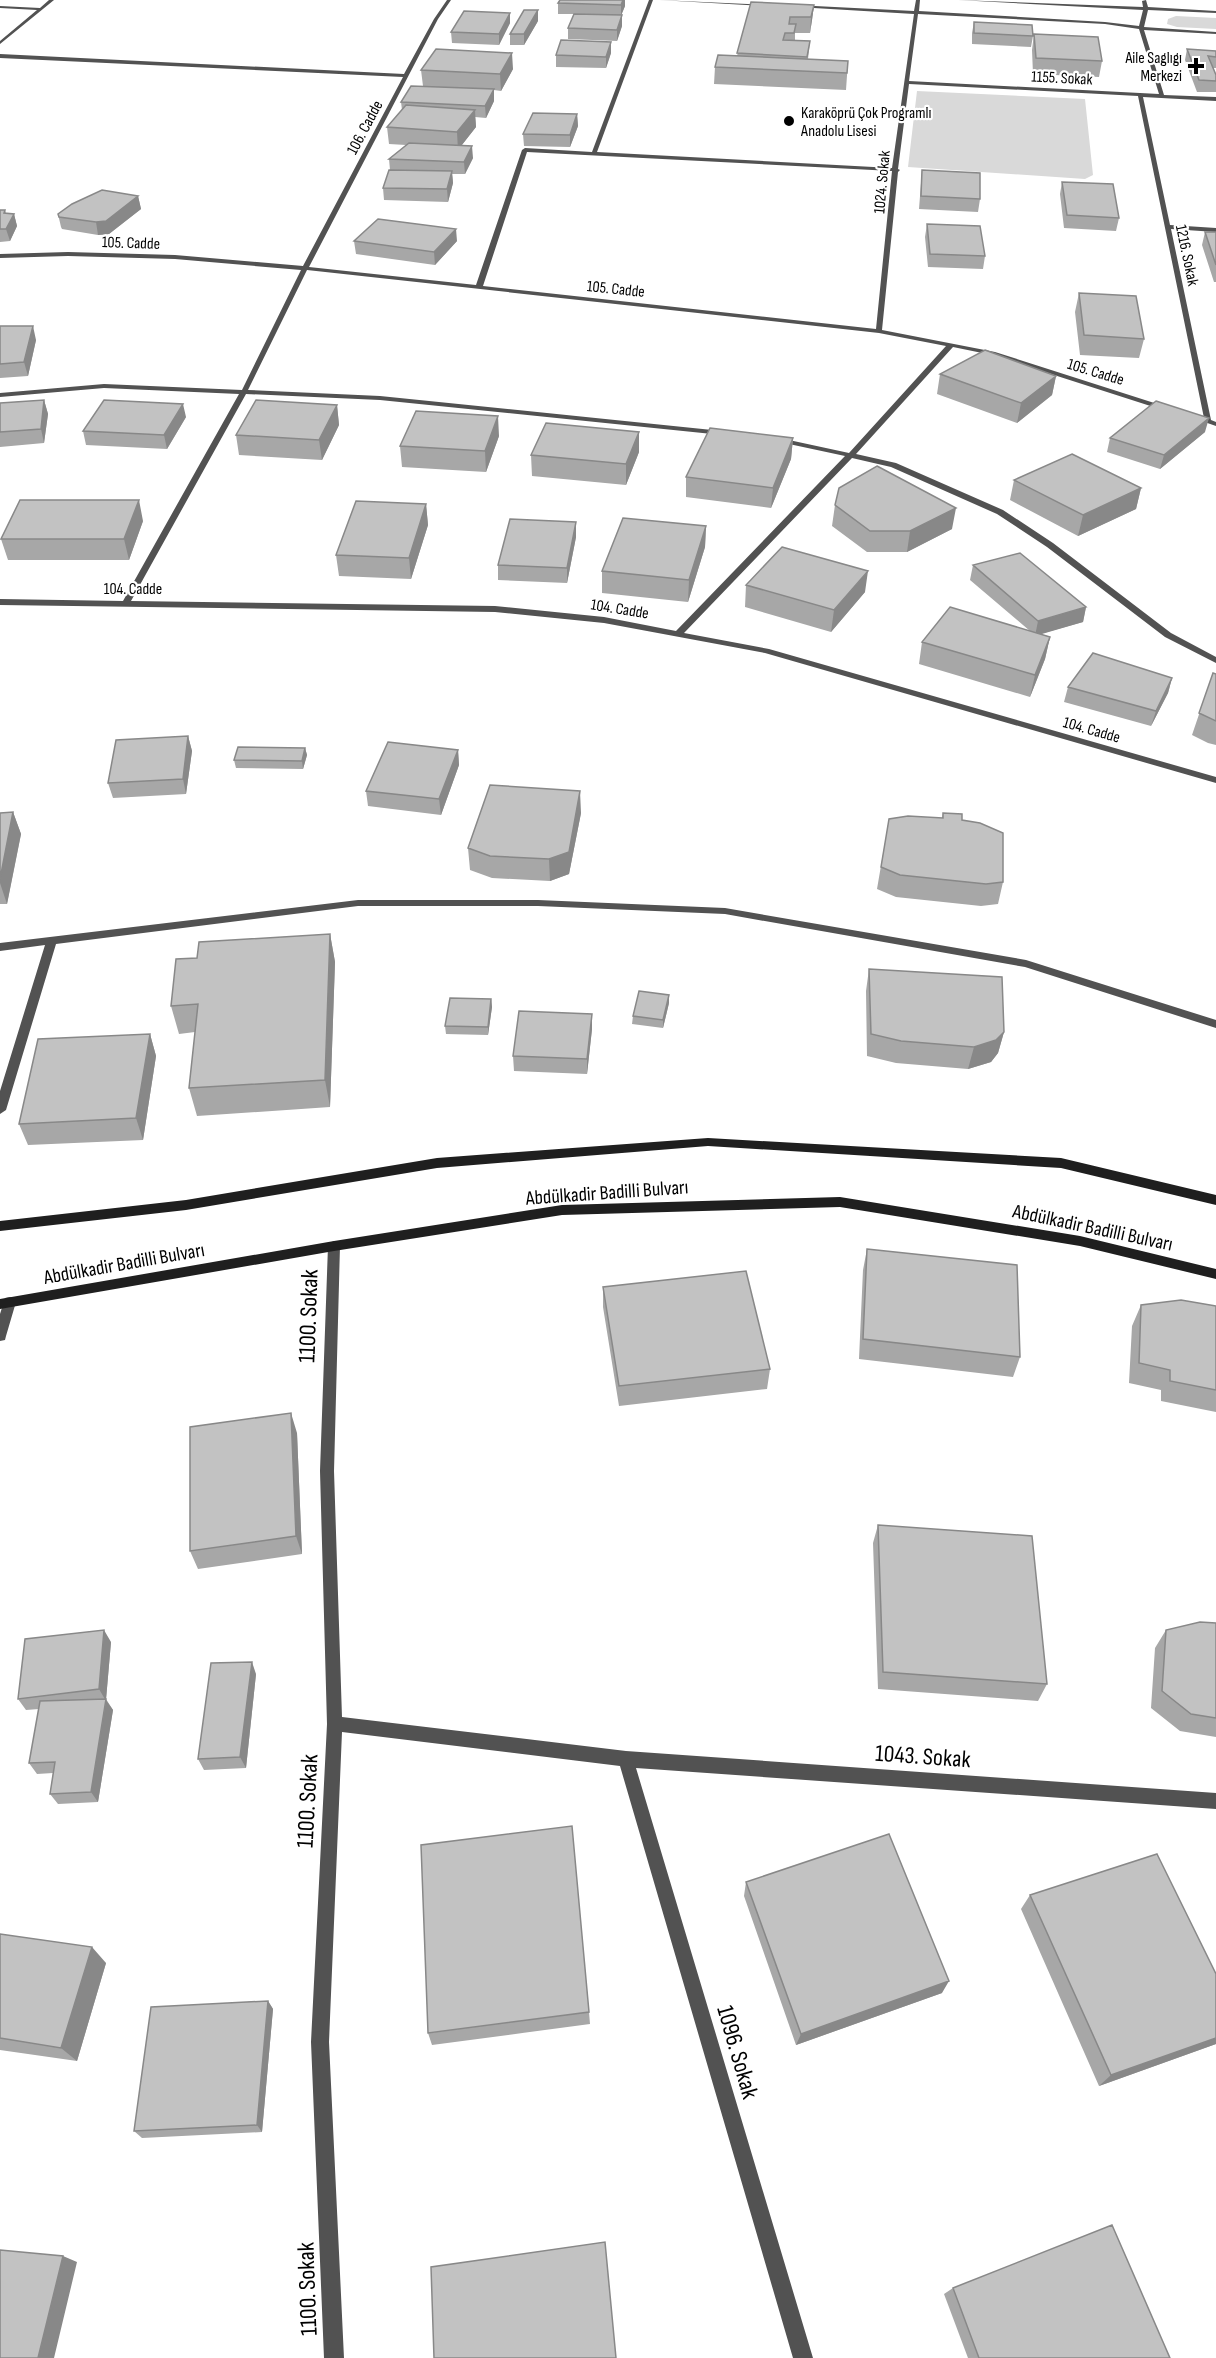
<svg xmlns="http://www.w3.org/2000/svg" width="1216" height="2358" viewBox="0 0 1216 2358" font-family="'Sofia Sans Condensed',sans-serif">
<rect width="100%" height="100%" fill="#fff"/>
<!-- green -->
<path fill="#d9d9d9" d="M 1176,16 L 1216,18 L 1216,29 L 1177,27 L 1167,24 L 1168,19 Z
M 917,91 L 1085,99 L 1093,175 L 1085,179 L 908,167 Z"/>
<g fill="none" stroke-linecap="round" stroke-linejoin="round">
<!-- street -->
<path fill="#525252" fill-rule="evenodd" d="M 49,0 L 54,0 L 0,44 L 0,41 L 37,10 L 0,8 L 0,6 L 40,8 Z
M 447,0 L 451,0 L 438,19 L 309,267 L 476,285 L 522,150 L 525,148 L 592,152 L 649,0 L 653,0 L 597,152 L 892,168 L 914,14 L 797,7 L 795,5 L 914,11 L 916,0 L 920,0 L 919,11 L 1105,22 L 1139,26 L 1143,10 L 958,0 L 1143,7 L 1142,1 L 1146,0 L 1148,7 L 1216,11 L 1216,13 L 1148,10 L 1144,27 L 1216,32 L 1216,34 L 1144,30 L 1164,95 L 1216,97 L 1216,101 L 1143,97 L 1170,225 L 1216,228 L 1216,232 L 1171,229 L 1211,420 L 1216,422 L 1216,426 L 1190,417 L 1194,415 L 1204,418 L 1138,96 L 909,84 L 898,169 L 900,170 L 898,172 L 882,330 L 995,352 L 1173,409 L 1166,411 L 992,355 L 953,347 L 856,454 L 896,463 L 1003,510 L 1053,543 L 1171,633 L 1216,657 L 1216,663 L 1165,637 L 1047,547 L 997,514 L 891,467 L 852,458 L 684,633 L 769,649 L 1216,777 L 1216,783 L 765,653 L 604,623 L 495,612 L 0,605 L 0,599 L 123,601 L 239,394 L 104,388 L 0,397 L 0,393 L 104,384 L 242,390 L 301,270 L 175,259 L 68,256 L 0,258 L 0,254 L 68,252 L 175,255 L 303,266 L 403,77 L 0,58 L 0,54 L 404,74 L 434,19 ZM 918,14 L 1105,24 L 1139,29 L 1159,94 L 909,81 ZM 527,152 L 892,171 L 876,329 L 483,286 ZM 307,270 L 879,333 L 946,346 L 849,453 L 775,437 L 775,441 L 845,456 L 676,631 L 604,617 L 495,606 L 131,601 L 246,394 L 380,400 L 722,435 L 726,433 L 722,431 L 380,396 L 248,390 Z
M 659,0 L 767,5 L 765,6 Z
M 358,900 L 538,900 L 725,908 L 1026,960 L 1216,1020 L 1216,1028 L 1025,967 L 725,914 L 538,906 L 358,906 L 56,944 L 6,1110 L 0,1114 L 0,1091 L 45,945 L 0,951 L 0,943 Z
M 334,1241 L 338,1243 L 340,1246 L 334,1471 L 342,1717 L 626,1751 L 1216,1793 L 1216,1809 L 636,1768 L 813,2358 L 793,2358 L 620,1766 L 342,1732 L 329,2042 L 344,2358 L 324,2358 L 311,2042 L 327,1724 L 320,1471 L 328,1246 L 330,1243 Z
M 10,1297 L 15,1298 L 16,1302 L 6,1336 L 5,1340 L 0,1341 L 0,1314 L 5,1298 Z"/>
<!-- secondary -->
<path fill="#1f1f1f" fill-rule="evenodd" d="M 708,1138 L 1061,1158 L 1216,1195 L 1216,1205 L 1061,1168 L 708,1146 L 437,1168 L 186,1210 L 0,1231 L 0,1221 L 186,1200 L 437,1158 Z
M 840,1197 L 1080,1236 L 1216,1269 L 1216,1279 L 1080,1246 L 840,1207 L 562,1215 L 334,1251 L 0,1309 L 0,1299 L 334,1241 L 562,1205 Z"/>
</g>
<!-- wall -->
<path fill="#a7a7a7" d="M 560,0 L 625,0 L 625,6 L 621,15 L 622,26 L 617,41 L 568,39 L 568,28 L 574,14 L 558,14 L 558,3 Z
M 751,2 L 814,5 L 812,20 L 810,33 L 795,33 L 795,40 L 810,41 L 808,59 L 848,61 L 846,90 L 714,84 L 715,67 L 737,56 Z
M 538,21 L 524,45 L 510,45 L 510,34 Z
M 974,22 L 1033,36 L 1031,47 L 972,44 L 972,33 Z
M 510,23 L 499,45 L 452,43 L 451,32 Z
M 1034,34 L 1102,61 L 1099,77 L 1033,74 L 1032,50 Z
M 611,42 L 611,53 L 606,68 L 556,67 L 556,55 Z
M 1187,49 L 1216,51 L 1216,68 L 1213,68 L 1216,75 L 1216,92 L 1197,92 L 1185,60 Z
M 513,69 L 501,91 L 494,90 L 494,101 L 486,118 L 475,117 L 476,127 L 461,146 L 473,158 L 465,174 L 452,174 L 453,183 L 448,202 L 384,200 L 383,188 L 390,170 L 389,159 L 406,145 L 389,144 L 387,127 L 402,110 L 401,102 L 423,86 L 421,70 Z
M 577,114 L 578,126 L 570,147 L 524,146 L 523,134 Z
M 922,170 L 980,199 L 978,212 L 919,209 Z
M 1062,182 L 1119,218 L 1116,231 L 1064,228 L 1060,194 Z
M 138,196 L 141,209 L 109,234 L 98,235 L 62,229 L 61,227 L 58,214 Z
M 0,210 L 5,210 L 6,213 L 14,214 L 17,226 L 10,241 L 0,242 Z
M 927,224 L 985,256 L 983,269 L 928,267 L 925,237 Z
M 1205,232 L 1216,232 L 1216,282 L 1214,282 L 1202,245 Z
M 354,241 L 457,241 L 435,265 L 356,254 Z
M 1079,293 L 1144,339 L 1139,358 L 1080,355 L 1075,312 Z
M 0,326 L 36,340 L 28,376 L 0,378 Z
M 940,374 L 1056,376 L 1052,395 L 1017,423 L 937,394 Z
M 44,400 L 48,414 L 44,443 L 0,447 L 0,403 Z
M 337,405 L 339,425 L 322,460 L 239,455 L 236,435 Z
M 186,417 L 167,449 L 86,445 L 83,431 Z
M 1205,432 L 1160,469 L 1107,452 L 1110,438 Z
M 499,436 L 486,472 L 402,467 L 400,446 Z
M 793,438 L 791,459 L 771,508 L 686,497 L 686,477 Z
M 639,452 L 626,485 L 532,476 L 531,455 Z
M 1014,480 L 1141,488 L 1136,509 L 1078,536 L 1010,500 Z
M 426,504 L 428,525 L 411,579 L 339,576 L 336,555 Z
M 835,505 L 952,529 L 907,552 L 867,552 L 832,526 Z
M 143,521 L 129,560 L 8,560 L 1,539 Z
M 576,522 L 576,537 L 567,583 L 498,580 L 498,565 Z
M 706,526 L 705,547 L 688,602 L 602,593 L 602,571 Z
M 973,565 L 1086,607 L 1083,622 L 1040,634 L 1050,637 L 1045,659 L 1030,697 L 919,664 L 922,642 L 1030,631 L 970,580 Z
M 746,585 L 865,592 L 831,632 L 745,607 Z
M 1213,673 L 1216,674 L 1216,745 L 1208,743 L 1192,735 Z
M 1172,678 L 1168,693 L 1151,726 L 1064,702 L 1068,687 Z
M 188,736 L 192,751 L 186,794 L 113,798 L 108,783 Z
M 305,748 L 307,755 L 303,769 L 236,768 L 234,760 Z
M 458,750 L 459,765 L 441,815 L 368,806 L 366,791 Z
M 13,812 L 21,834 L 7,904 L 0,904 L 0,813 Z
M 581,813 L 569,874 L 550,881 L 492,878 L 470,870 L 468,848 Z
M 943,813 L 962,820 L 1003,882 L 998,904 L 981,906 L 896,897 L 877,889 L 889,819 L 942,818 Z
M 330,934 L 335,962 L 330,1107 L 197,1116 L 189,1088 L 195,1032 L 179,1034 L 171,1006 L 197,958 Z
M 869,969 L 1004,1032 L 998,1053 L 991,1062 L 968,1069 L 896,1063 L 867,1056 L 866,991 Z
M 491,999 L 492,1007 L 488,1035 L 446,1034 L 445,1026 Z
M 669,1003 L 663,1028 L 632,1024 L 633,1016 Z
M 592,1029 L 587,1074 L 514,1071 L 513,1056 Z
M 150,1034 L 156,1056 L 143,1140 L 28,1145 L 19,1124 Z
M 867,1249 L 1020,1357 L 1013,1377 L 859,1359 L 863,1270 Z
M 603,1287 L 770,1369 L 767,1389 L 619,1406 L 603,1307 Z
M 1141,1305 L 1216,1306 L 1216,1412 L 1161,1401 L 1161,1390 L 1129,1383 L 1132,1326 Z
M 297,1433 L 302,1554 L 198,1569 L 190,1551 Z
M 878,1525 L 1047,1684 L 1038,1701 L 878,1689 L 873,1543 Z
M 1216,1623 L 1216,1737 L 1180,1731 L 1151,1708 L 1155,1648 L 1166,1630 Z
M 111,1642 L 106,1699 L 113,1710 L 98,1802 L 58,1804 L 50,1794 L 53,1773 L 37,1774 L 29,1763 L 39,1709 L 26,1710 L 18,1699 Z
M 256,1674 L 246,1768 L 204,1770 L 198,1759 Z
M 746,1882 L 942,1993 L 796,2045 L 744,1896 Z
M 1030,1895 L 1216,2044 L 1099,2086 L 1021,1909 Z
M 0,1934 L 106,1963 L 77,2061 L 0,2050 Z
M 268,2001 L 273,2009 L 262,2132 L 142,2138 L 134,2131 Z
M 589,2012 L 590,2024 L 432,2045 L 428,2033 Z
M 953,2288 L 1170,2358 L 968,2358 L 944,2294 Z"/>
<!-- shaded-wall -->
<path fill="#888" d="M 623,0 L 625,0 L 625,6 L 621,16 L 621,5 Z
M 814,5 L 812,20 L 810,33 L 811,17 Z
M 538,10 L 538,21 L 524,45 L 524,34 Z
M 510,13 L 510,23 L 499,45 L 499,34 Z
M 622,15 L 622,26 L 617,41 L 617,30 Z
M 611,42 L 611,53 L 606,68 L 606,57 Z
M 512,53 L 513,69 L 501,91 L 500,74 Z
M 494,89 L 494,101 L 486,118 L 485,106 Z
M 475,110 L 476,127 L 458,150 L 457,132 Z
M 577,114 L 578,126 L 570,147 L 570,135 Z
M 472,146 L 473,158 L 465,174 L 464,162 Z
M 452,171 L 453,183 L 448,202 L 447,189 Z
M 138,196 L 141,209 L 109,234 L 98,235 L 96,222 Z
M 14,214 L 17,226 L 10,241 L 6,229 Z
M 456,229 L 457,241 L 435,265 L 434,252 Z
M 33,326 L 36,340 L 28,376 L 24,362 Z
M 1056,376 L 1052,395 L 1017,423 L 1021,403 Z
M 44,400 L 48,414 L 44,443 L 41,429 Z
M 183,404 L 186,417 L 167,449 L 164,435 Z
M 337,405 L 339,425 L 322,460 L 319,440 Z
M 498,416 L 499,436 L 486,472 L 485,451 Z
M 1209,418 L 1205,432 L 1160,469 L 1164,455 Z
M 639,432 L 639,452 L 626,485 L 626,464 Z
M 793,438 L 791,459 L 771,508 L 773,488 Z
M 1141,488 L 1136,509 L 1078,536 L 1083,515 Z
M 139,500 L 143,521 L 129,560 L 124,539 Z
M 426,504 L 428,525 L 411,579 L 409,558 Z
M 956,508 L 952,529 L 907,552 L 910,531 Z
M 576,522 L 576,537 L 567,583 L 567,568 Z
M 706,526 L 705,547 L 688,602 L 689,580 Z
M 868,571 L 865,592 L 831,632 L 834,610 Z
M 1086,607 L 1083,622 L 1035,636 L 1038,621 Z
M 1050,637 L 1045,659 L 1030,697 L 1035,675 Z
M 1172,678 L 1168,693 L 1151,726 L 1156,711 Z
M 188,736 L 192,751 L 186,794 L 183,779 Z
M 305,748 L 307,755 L 303,769 L 302,761 Z
M 458,750 L 459,765 L 441,815 L 439,799 Z
M 580,791 L 581,813 L 569,874 L 550,881 L 549,859 Z
M 13,812 L 21,834 L 7,904 L 0,883 L 0,879 Z
M 330,934 L 335,962 L 330,1107 L 325,1080 Z
M 669,995 L 669,1003 L 663,1028 L 663,1020 Z
M 491,999 L 492,1007 L 488,1035 L 488,1027 Z
M 592,1014 L 592,1029 L 587,1074 L 587,1059 Z
M 1004,1032 L 998,1053 L 991,1062 L 968,1069 L 974,1047 Z
M 150,1034 L 156,1056 L 143,1140 L 136,1118 Z
M 291,1413 L 297,1433 L 302,1554 L 296,1536 Z
M 104,1630 L 111,1642 L 106,1700 L 113,1710 L 98,1802 L 91,1792 L 106,1701 L 99,1689 Z
M 252,1662 L 256,1674 L 246,1768 L 240,1757 Z
M 92,1947 L 106,1963 L 77,2061 L 61,2048 Z
M 949,1981 L 942,1993 L 796,2045 L 801,2034 Z
M 268,2001 L 273,2009 L 262,2132 L 257,2125 Z
M 1216,2038 L 1216,2044 L 1099,2086 L 1111,2075 Z
M 63,2256 L 77,2262 L 54,2358 L 38,2358 Z"/>
<!-- building -->
<path fill="#c2c2c2" stroke="#888" stroke-width="1.5" d="M 560,0 L 623,0 L 621,5 L 558,3 Z
M 751,2 L 814,5 L 811,17 L 790,17 L 789,24 L 796,24 L 794,33 L 785,33 L 783,40 L 810,41 L 807,57 L 737,53 Z
M 524,10 L 538,10 L 524,34 L 510,34 Z
M 464,11 L 510,13 L 499,34 L 451,32 Z
M 574,14 L 622,15 L 617,30 L 568,28 Z
M 974,22 L 1032,25 L 1033,36 L 974,33 Z
M 1034,34 L 1098,37 L 1102,61 L 1036,58 Z
M 561,40 L 611,42 L 606,57 L 556,55 Z
M 436,49 L 512,53 L 500,74 L 421,70 Z
M 1187,49 L 1216,51 L 1216,57 L 1208,56 L 1216,75 L 1216,81 L 1199,80 Z
M 718,55 L 848,61 L 847,73 L 715,67 Z
M 411,86 L 494,89 L 485,106 L 401,102 Z
M 406,105 L 475,110 L 457,132 L 387,127 Z
M 533,113 L 577,114 L 570,135 L 523,134 Z
M 409,143 L 472,146 L 464,162 L 389,159 Z
M 389,170 L 452,171 L 447,189 L 383,188 Z
M 922,170 L 980,173 L 980,199 L 921,196 Z
M 1062,182 L 1113,184 L 1119,218 L 1067,215 Z
M 102,190 L 138,196 L 106,221 L 96,222 L 59,217 L 58,214 L 72,204 Z
M 0,210 L 5,210 L 4,213 L 14,214 L 6,229 L 0,229 Z
M 378,219 L 456,229 L 434,252 L 354,241 Z
M 927,224 L 980,226 L 985,256 L 930,254 Z
M 1205,232 L 1216,232 L 1216,265 Z
M 1079,293 L 1136,296 L 1144,339 L 1084,335 Z
M 0,326 L 33,326 L 24,362 L 0,364 Z
M 985,350 L 1056,376 L 1021,403 L 940,374 Z
M 44,400 L 41,429 L 0,432 L 0,403 Z
M 104,400 L 183,404 L 164,435 L 83,431 Z
M 256,400 L 337,405 L 319,440 L 236,435 Z
M 1156,401 L 1209,418 L 1164,455 L 1110,438 Z
M 416,411 L 498,416 L 485,451 L 400,446 Z
M 546,423 L 639,432 L 626,464 L 531,455 Z
M 710,428 L 793,438 L 773,488 L 686,477 Z
M 1072,454 L 1141,488 L 1083,515 L 1014,480 Z
M 877,466 L 956,508 L 910,531 L 870,531 L 835,505 L 839,488 Z
M 20,500 L 139,500 L 124,539 L 1,539 Z
M 356,501 L 426,504 L 409,558 L 336,555 Z
M 623,518 L 706,526 L 689,580 L 602,571 Z
M 510,519 L 576,522 L 567,568 L 498,565 Z
M 782,547 L 868,571 L 834,610 L 746,585 Z
M 1020,553 L 1086,607 L 1038,621 L 973,565 Z
M 950,607 L 1050,637 L 1035,675 L 922,642 Z
M 1093,653 L 1172,678 L 1156,711 L 1068,687 Z
M 1213,673 L 1216,674 L 1216,721 L 1199,713 Z
M 188,736 L 183,779 L 108,783 L 116,740 Z
M 388,742 L 458,750 L 439,799 L 366,791 Z
M 238,747 L 305,748 L 302,761 L 234,760 Z
M 490,785 L 580,791 L 569,852 L 549,859 L 490,856 L 468,848 Z
M 13,812 L 0,879 L 0,813 Z
M 943,813 L 962,814 L 962,820 L 980,823 L 1003,833 L 1003,882 L 986,884 L 900,875 L 881,867 L 889,819 L 908,816 L 943,818 Z
M 330,934 L 325,1080 L 189,1088 L 198,1004 L 171,1006 L 176,959 L 197,958 L 199,942 Z
M 869,969 L 1002,977 L 1004,1032 L 996,1040 L 974,1047 L 901,1041 L 871,1034 Z
M 639,991 L 669,995 L 663,1020 L 633,1016 Z
M 450,998 L 491,999 L 488,1027 L 445,1026 Z
M 519,1011 L 592,1014 L 587,1059 L 513,1056 Z
M 150,1034 L 136,1118 L 19,1124 L 38,1039 Z
M 867,1249 L 1017,1265 L 1020,1357 L 863,1339 Z
M 746,1271 L 770,1369 L 619,1386 L 603,1287 Z
M 1181,1300 L 1216,1306 L 1216,1390 L 1170,1381 L 1170,1370 L 1139,1363 L 1141,1305 Z
M 291,1413 L 296,1536 L 190,1551 L 190,1427 Z
M 878,1525 L 1032,1536 L 1047,1684 L 883,1672 Z
M 1200,1622 L 1216,1623 L 1216,1718 L 1191,1714 L 1162,1691 L 1166,1630 Z
M 104,1630 L 99,1689 L 18,1699 L 25,1639 Z
M 252,1662 L 240,1757 L 198,1759 L 211,1663 Z
M 106,1699 L 91,1792 L 50,1794 L 55,1762 L 29,1763 L 40,1701 Z
M 572,1826 L 589,2012 L 428,2033 L 421,1845 Z
M 889,1834 L 949,1981 L 801,2034 L 746,1882 Z
M 1157,1854 L 1216,1974 L 1216,2038 L 1111,2075 L 1030,1895 Z
M 0,1934 L 92,1947 L 61,2048 L 0,2038 Z
M 268,2001 L 257,2125 L 134,2131 L 151,2007 Z
M 1112,2225 L 1170,2358 L 979,2358 L 953,2288 Z
M 605,2242 L 616,2358 L 434,2358 L 431,2267 Z
M 0,2250 L 63,2256 L 38,2358 L 0,2358 Z"/>
<!-- markers -->
<g fill="#000" stroke="#fff" stroke-width="2">
<path d="M1193 57h6v6h6v6h-6v6h-6v-6h-6v-6h6z"/>
<circle cx="789" cy="121" r="6"/>
</g>
<g text-anchor="middle" stroke-width="4.5" stroke-linejoin="round" paint-order="stroke">
<!-- far-poi labels -->
<g font-size="16" fill="#000" stroke="#fff" text-anchor="end">
<text x="1182" y="63">Aile Saglıgı<tspan x="1182" dy="18">Merkezi</tspan></text>
<text x="801" y="118" text-anchor="start">Karaköprü Çok Programlı<tspan x="801" dy="18">Anadolu Lisesi</tspan></text>
</g>
<!-- far-street labels -->
<g font-size="16" fill="#000" stroke="#fff">
<text transform="translate(1062 77) rotate(3)" y="6">1155. Sokak</text>
<text transform="translate(364 127) rotate(-62)" y="6">106. Cadde</text>
<text transform="translate(881 182) rotate(-85)" y="6">1024. Sokak</text>
<text transform="translate(131 242) rotate(2)" y="6">105. Cadde</text>
<text transform="translate(1188 255) rotate(78)" y="6">1216. Sokak</text>
<text transform="translate(616 288) rotate(6)" y="6">105. Cadde</text>
<text transform="translate(1096 371) rotate(17)" y="6">105. Cadde</text>
<text x="133" y="594">104. Cadde</text>
<text transform="translate(620 608) rotate(9)" y="6">104. Cadde</text>
<text transform="translate(1092 729) rotate(16)" y="6">104. Cadde</text>
</g>
<!-- street labels -->
<g font-size="20" fill="#000" stroke="#fff">
<text transform="translate(607 1192) rotate(-4)" y="7">Abdülkadir Badilli Bulvarı</text>
<text transform="translate(1093 1227) rotate(12)" y="7">Abdülkadir Badilli Bulvarı</text>
<text transform="translate(124 1263) rotate(-10)" y="7">Abdülkadir Badilli Bulvarı</text>
</g>
<!-- near-street labels -->
<g font-size="24" fill="#000" stroke="#fff">
<text transform="translate(308 1316) rotate(-88)" y="8">1100. Sokak</text>
<text transform="translate(923 1756) rotate(4)" y="8">1043. Sokak</text>
<text transform="translate(307 1801) rotate(-87)" y="8">1100. Sokak</text>
<text transform="translate(738 2052) rotate(74)" y="8">1096. Sokak</text>
<text transform="translate(307 2289) rotate(-92)" y="8">1100. Sokak</text>
</g>
</g>
</svg>
